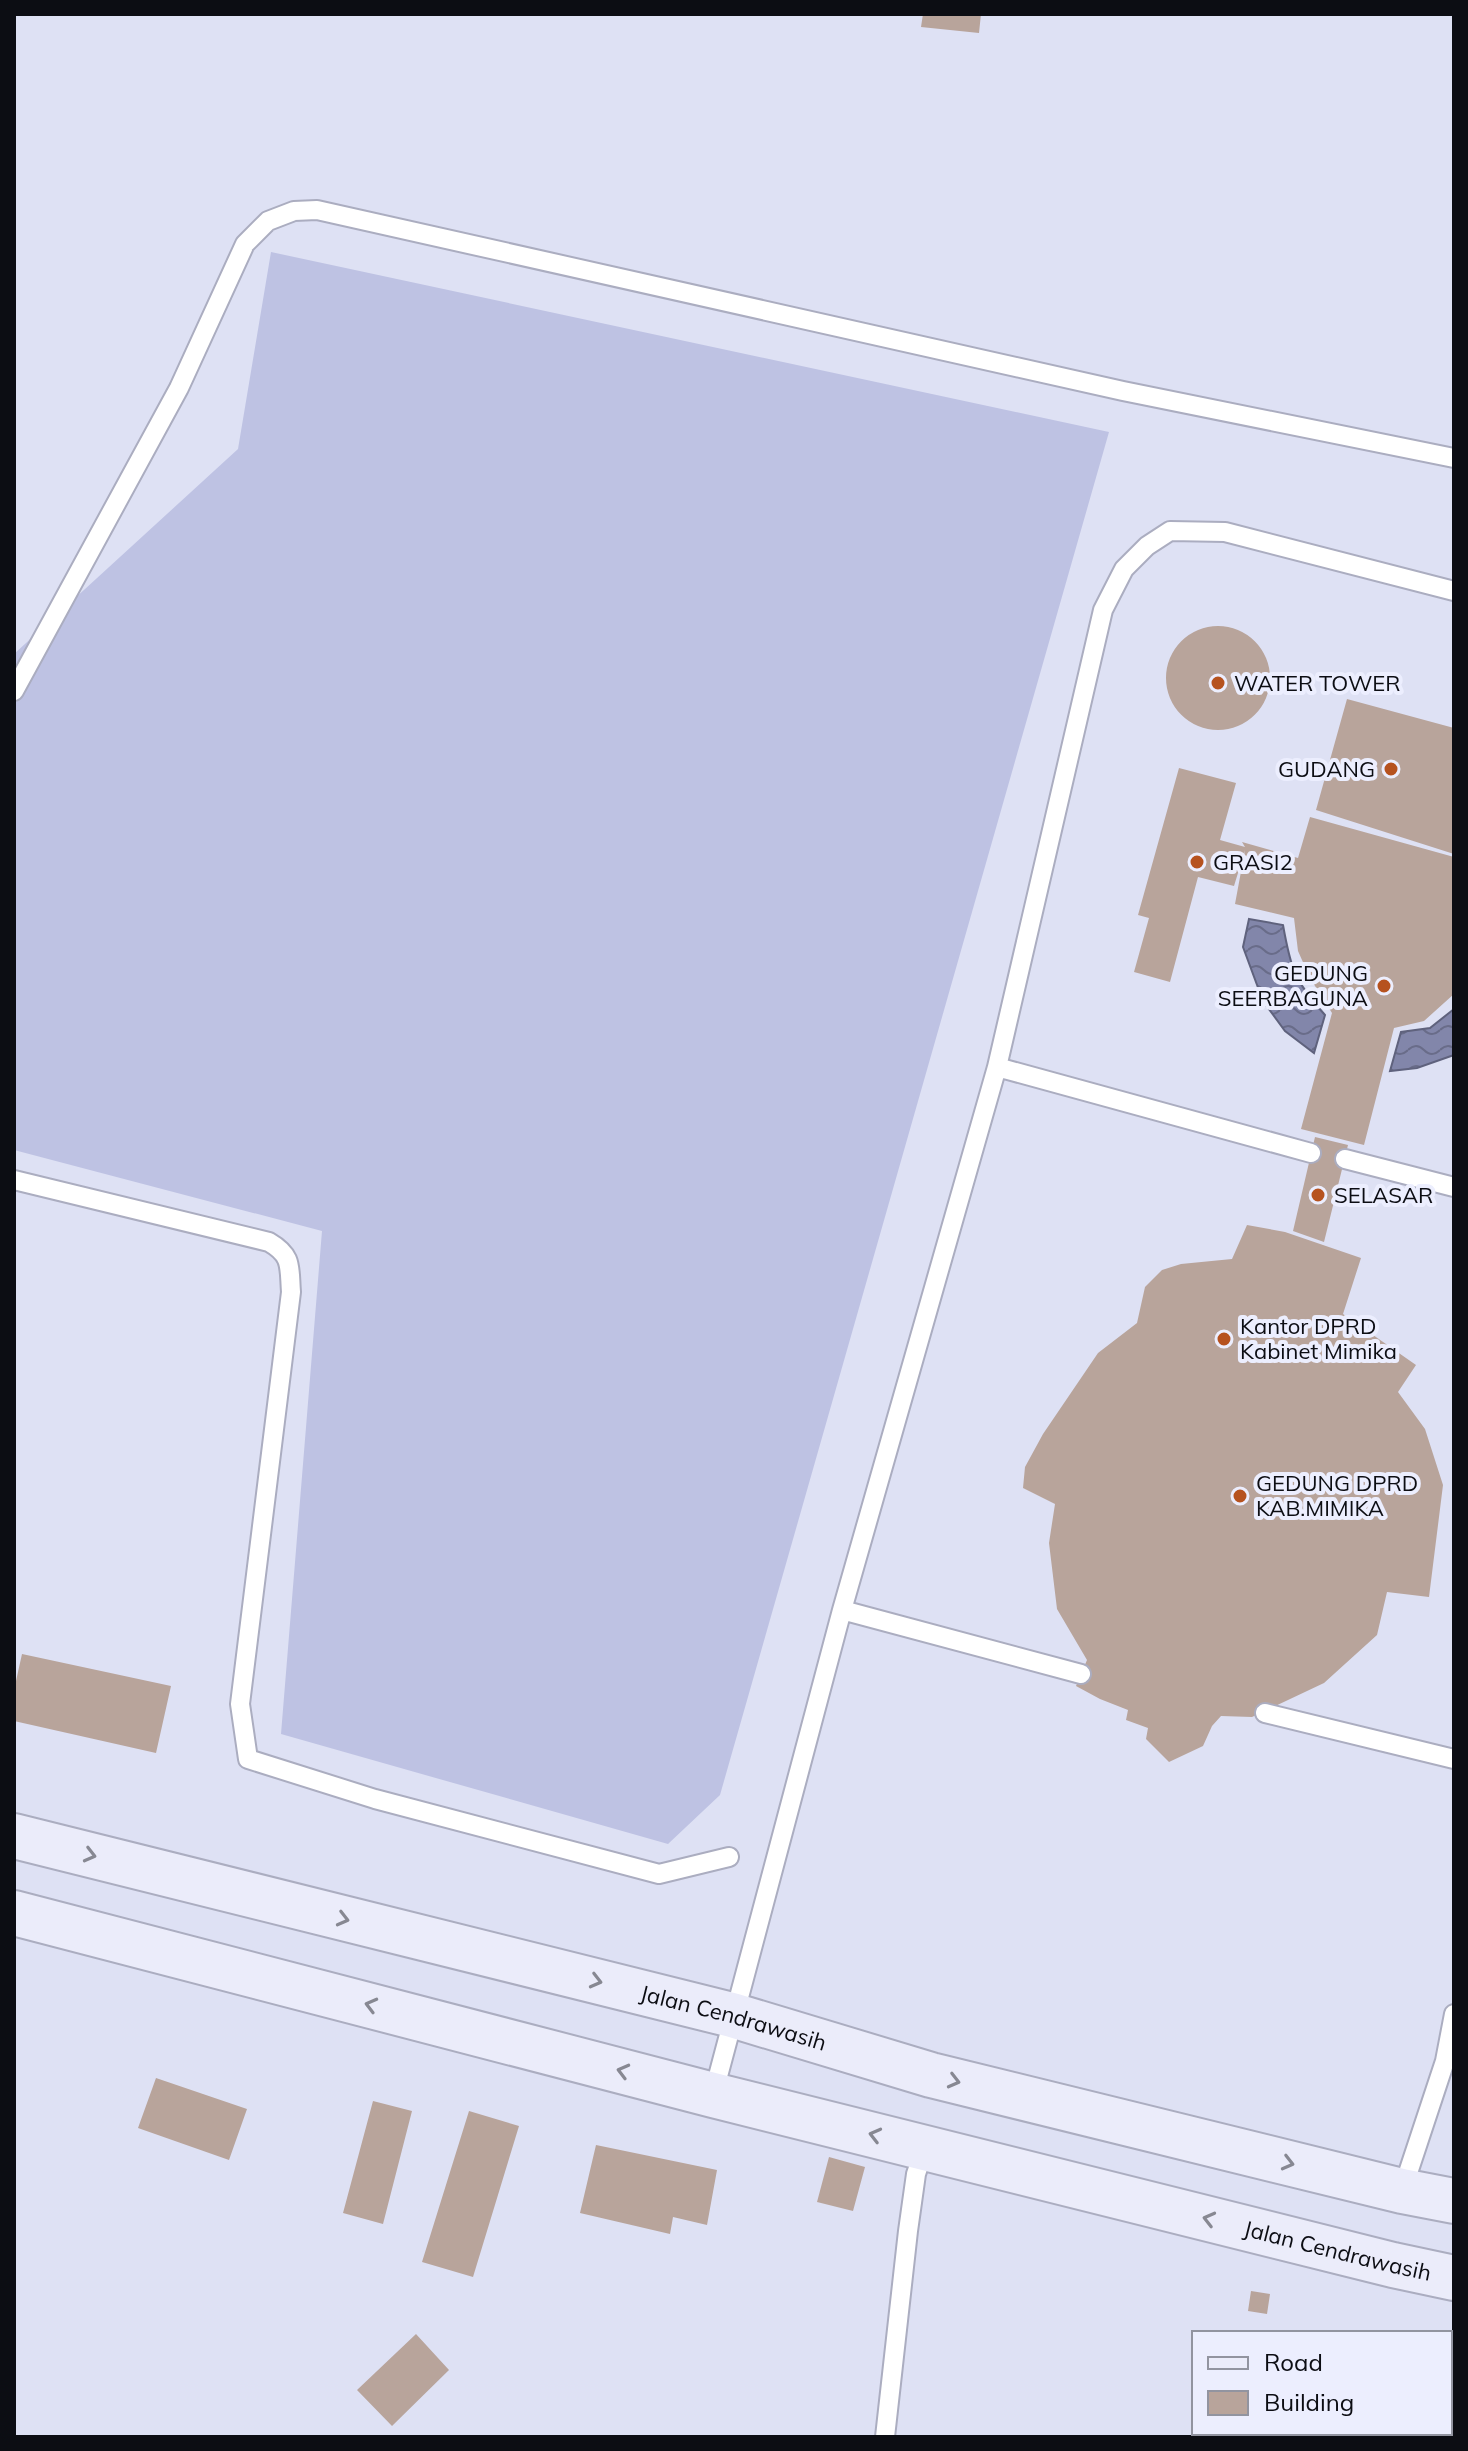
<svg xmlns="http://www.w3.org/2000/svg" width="1468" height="2451" viewBox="0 0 1468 2451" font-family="Mulish,sans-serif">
<defs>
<pattern id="water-waves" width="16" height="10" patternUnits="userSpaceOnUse" patternTransform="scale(2)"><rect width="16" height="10" fill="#8286aa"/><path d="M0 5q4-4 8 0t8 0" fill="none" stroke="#696c89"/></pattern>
</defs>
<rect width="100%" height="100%" fill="#dee1f4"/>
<!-- grass -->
<path fill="#bec2e3" d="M 271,252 L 1109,432 L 720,1795 L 668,1844 L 281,1734 L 322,1231 L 14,1150 L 14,654 L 238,449 Z"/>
<!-- water -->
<path fill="url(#water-waves)" stroke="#5f627d" stroke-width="2" d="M 1249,919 L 1283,925 C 1291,970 1294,980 1325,1015 L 1314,1053 L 1285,1031 L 1263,1001 L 1243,947 Z
M 1454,1009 L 1454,1055 L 1417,1068 L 1390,1071 L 1401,1032 L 1430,1028 Z"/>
<!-- building -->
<path fill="#b8a49b" d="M 923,14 L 981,14 L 979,33 L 921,27 Z
M1166 678a52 52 0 1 1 104 0a52 52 0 1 1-104 0Z
M 1347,699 L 1454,728 L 1454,854 L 1316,810 Z
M 1179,768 L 1236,783 L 1220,840 L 1245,847 L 1242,842 L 1298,858 L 1310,817 L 1454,857 L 1454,994 L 1424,1021 L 1394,1028 L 1364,1145 L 1301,1129 L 1332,1013 L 1310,978 L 1298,951 L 1294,918 L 1235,904 L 1245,850 L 1234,886 L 1198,877 L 1170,982 L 1134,972 L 1149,918 L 1138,915 Z
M 1315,1137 L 1348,1145 L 1324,1242 L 1293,1231 Z
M 1247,1225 L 1285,1232 L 1361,1258 L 1343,1314 L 1416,1365 L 1398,1392 L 1425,1429 L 1443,1485 L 1429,1597 L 1387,1592 L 1377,1635 L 1324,1683 L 1252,1717 L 1221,1716 L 1212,1726 L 1203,1746 L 1169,1762 L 1146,1739 L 1148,1728 L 1126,1720 L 1128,1710 L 1100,1699 L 1076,1686 L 1087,1660 L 1057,1609 L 1049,1543 L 1055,1504 L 1023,1488 L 1025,1467 L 1043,1434 L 1098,1353 L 1137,1323 L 1145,1287 L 1162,1270 L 1181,1264 L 1232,1259 Z
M 22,1654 L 171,1686 L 156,1753 L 14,1721 L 14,1690 Z
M 156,2078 L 247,2109 L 229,2160 L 138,2128 Z
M 373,2101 L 412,2111 L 383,2224 L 343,2213 Z
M 469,2111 L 519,2126 L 473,2277 L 422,2262 Z
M 596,2145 L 717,2170 L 707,2225 L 673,2217 L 670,2234 L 580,2213 Z
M 829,2157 L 865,2167 L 853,2211 L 817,2202 Z
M 1251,2291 L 1270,2294 L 1267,2314 L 1248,2311 Z
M 416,2334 L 449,2370 L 392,2426 L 357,2390 Z"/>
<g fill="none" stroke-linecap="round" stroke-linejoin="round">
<defs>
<path id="lane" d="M 14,691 L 179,388 L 245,244 L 268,221 L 294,211 L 317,210 L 1123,391 L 1454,458
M 997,1067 L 1311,1153
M 1345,1159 L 1454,1187
M 14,1180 L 269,1242 C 293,1256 289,1267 291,1292 L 240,1704 L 248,1759 L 375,1799 L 659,1874 L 729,1857
M 842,1610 L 1081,1674
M 1265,1713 L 1454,1759
M 713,2095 L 842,1610 L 997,1067 L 1103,610 L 1124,569 L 1147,546 L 1170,531 L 1225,532 L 1454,591
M 1402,2191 L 1445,2061 L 1454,2014
M 885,2437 L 908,2231 L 916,2174 L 925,2147"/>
<g id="secondary">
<path id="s1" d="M 14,1836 L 732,2015 L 931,2075 L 1402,2191 L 1454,2201"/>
<path id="s2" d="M 14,1913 L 713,2095 L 1393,2265 L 1454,2278"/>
</g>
</defs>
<!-- lane casing -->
<use href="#lane" stroke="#abadc0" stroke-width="22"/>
<!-- secondary casing -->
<use href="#secondary" stroke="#abadc0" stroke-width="48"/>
<!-- lane -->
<use href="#lane" stroke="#fff" stroke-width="18"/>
<!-- secondary -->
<use href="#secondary" stroke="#ebecfa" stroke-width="44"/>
</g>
<!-- one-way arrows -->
<defs><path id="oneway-chevron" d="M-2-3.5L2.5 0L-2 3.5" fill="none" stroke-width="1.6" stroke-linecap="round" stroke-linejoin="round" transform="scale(2)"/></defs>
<g stroke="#878892">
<use href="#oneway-chevron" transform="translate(90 1855) rotate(14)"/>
<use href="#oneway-chevron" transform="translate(343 1919) rotate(14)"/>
<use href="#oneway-chevron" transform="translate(596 1981) rotate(14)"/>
<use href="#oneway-chevron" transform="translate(371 2005) rotate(-165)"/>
<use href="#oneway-chevron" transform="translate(623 2071) rotate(-165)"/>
<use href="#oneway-chevron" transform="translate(954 2081) rotate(14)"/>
<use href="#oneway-chevron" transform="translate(875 2135) rotate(-166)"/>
<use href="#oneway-chevron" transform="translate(1288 2163) rotate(14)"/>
<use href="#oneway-chevron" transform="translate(1209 2219) rotate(-166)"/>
</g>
<!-- markers -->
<g fill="#b6521f" stroke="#eceefe" stroke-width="3">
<circle cx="1218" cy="683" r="8"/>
<circle cx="1391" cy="769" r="8"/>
<circle cx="1197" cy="862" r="8"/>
<circle cx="1384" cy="986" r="8"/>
<circle cx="1318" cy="1195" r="8"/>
<circle cx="1224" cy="1339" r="8"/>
<circle cx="1240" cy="1496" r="8"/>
</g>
<g text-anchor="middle" stroke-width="8" stroke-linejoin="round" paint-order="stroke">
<!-- poi labels -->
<g font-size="22" fill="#0c0d13" stroke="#eceefe" text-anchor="start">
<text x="1234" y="691">WATER TOWER</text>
<text x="1375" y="777" text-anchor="end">GUDANG</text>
<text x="1213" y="870">GRASI2</text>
<text x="1368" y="981" text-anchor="end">GEDUNG<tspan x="1368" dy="25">SEERBAGUNA</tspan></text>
<text x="1334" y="1203">SELASAR</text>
<text x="1240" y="1334">Kantor DPRD<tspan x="1240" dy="25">Kabinet Mimika</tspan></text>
<text x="1256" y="1491">GEDUNG DPRD<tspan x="1256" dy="25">KAB.MIMIKA</tspan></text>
</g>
<!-- street labels -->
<g font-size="22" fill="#0c0d13" stroke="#eceefe">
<text dy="8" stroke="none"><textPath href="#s1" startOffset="742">Jalan Cendrawasih</textPath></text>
<text dy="8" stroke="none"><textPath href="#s2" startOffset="1366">Jalan Cendrawasih</textPath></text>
</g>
</g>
<!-- border -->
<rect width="1468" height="2451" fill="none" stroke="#0c0d13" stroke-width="32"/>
<!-- legend -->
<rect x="1192" y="2331" width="260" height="104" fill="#eceefe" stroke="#9294a0" stroke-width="2"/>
<rect x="1208" y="2357" width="40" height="12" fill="#ebecfa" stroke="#9294a0" stroke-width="2"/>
<text x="1264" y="2371" font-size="24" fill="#0c0d13">Road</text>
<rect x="1208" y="2391" width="40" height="24" fill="#b8a49b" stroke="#9294a0" stroke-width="2"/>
<text x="1264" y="2411" font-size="24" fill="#0c0d13">Building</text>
</svg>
